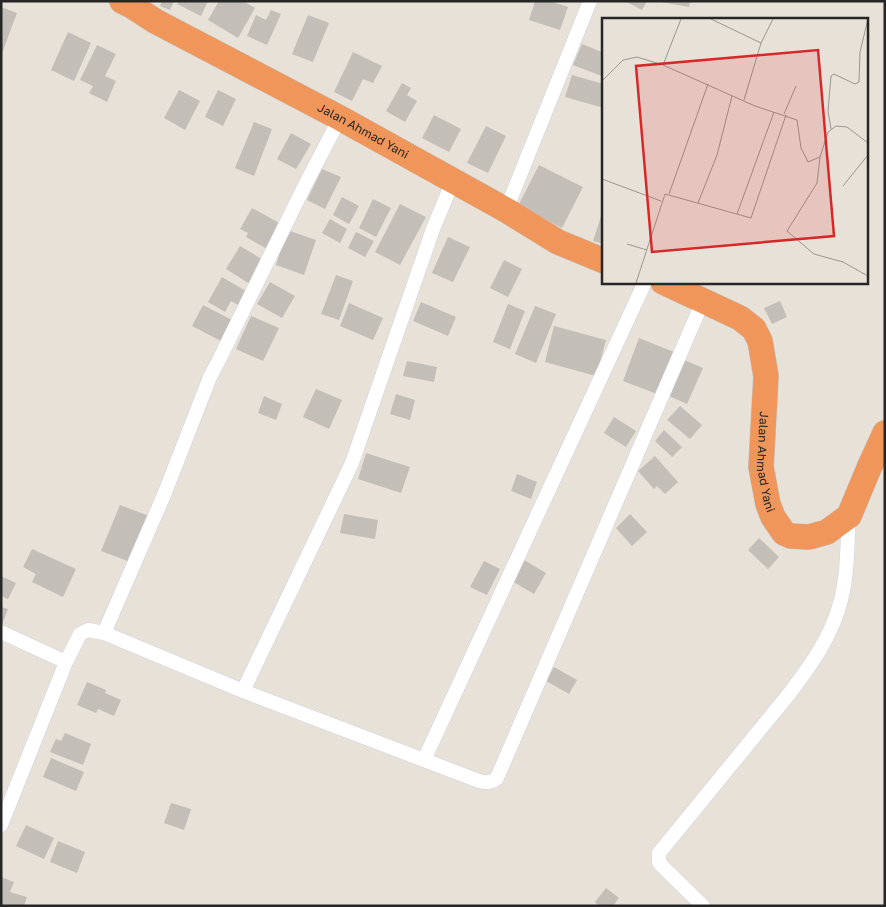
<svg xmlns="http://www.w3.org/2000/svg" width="886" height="907" viewBox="0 0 886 907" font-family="'Golos Text',sans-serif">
<rect width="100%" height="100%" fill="#e8e1d8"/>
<!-- building -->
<path fill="#c3beb8" d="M 162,1 L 174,1 L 170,10 L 160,6 Z
M 179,1 L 208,1 L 201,16 L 177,4 Z
M 219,1 L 243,1 L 255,8 L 238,38 L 208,20 Z
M 535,1 L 550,1 L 568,7 L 560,30 L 529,20 Z
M 625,1 L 647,1 L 642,10 Z
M 661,1 L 690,1 L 689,7 L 661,2 Z
M 1,7 L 17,13 L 1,56 Z
M 271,10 L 281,14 L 267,45 L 247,36 L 256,15 L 266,20 Z
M 308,15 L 329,23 L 313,62 L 292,54 Z
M 68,32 L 91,43 L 74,81 L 51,70 Z
M 582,44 L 604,53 L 604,77 L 573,65 Z
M 97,45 L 116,54 L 105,76 L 116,81 L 107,102 L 89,93 L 93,86 L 80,80 Z
M 353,52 L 382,66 L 373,83 L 363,79 L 352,101 L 334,92 Z
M 572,75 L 604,84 L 604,108 L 565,97 Z
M 402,83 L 411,88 L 407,95 L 417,101 L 405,122 L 386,111 Z
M 179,90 L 200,101 L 185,130 L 164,118 Z
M 218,90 L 236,99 L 223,126 L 205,117 Z
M 434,115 L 461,129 L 449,152 L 422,138 Z
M 254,122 L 272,129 L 254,176 L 235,168 Z
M 486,126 L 506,136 L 488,173 L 467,163 Z
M 291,133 L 311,144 L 296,169 L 277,159 Z
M 539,165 L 583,187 L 562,228 L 518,206 Z
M 322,169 L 341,177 L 325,209 L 307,200 Z
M 342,197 L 359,206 L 349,224 L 333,215 Z
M 373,199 L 391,208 L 376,237 L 359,228 Z
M 400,204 L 426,217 L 400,265 L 375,252 Z
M 252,208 L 281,224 L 267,249 L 246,237 L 248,233 L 240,229 Z
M 602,213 L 604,213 L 604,244 L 593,241 Z
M 330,219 L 347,229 L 340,243 L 322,233 Z
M 287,230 L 316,240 L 304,275 L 276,265 Z
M 356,232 L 374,241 L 365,257 L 348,248 Z
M 448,237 L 470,247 L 453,282 L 432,273 Z
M 240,246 L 265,261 L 250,284 L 226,269 Z
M 504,260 L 522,269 L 508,297 L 490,288 Z
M 336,275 L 353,281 L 339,320 L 321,314 Z
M 222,277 L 246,291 L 238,305 L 231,301 L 225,312 L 208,302 Z
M 270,282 L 295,296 L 282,318 L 257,304 Z
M 780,301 L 787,317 L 772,324 L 764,308 Z
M 421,302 L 456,317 L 448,336 L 413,321 Z
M 349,303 L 383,318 L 373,340 L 340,326 Z
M 508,304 L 525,311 L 510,349 L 493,342 Z
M 203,305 L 232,320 L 221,341 L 192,326 Z
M 535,306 L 556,314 L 536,363 L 515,354 Z
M 251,316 L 279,328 L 263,361 L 236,349 Z
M 554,326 L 606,340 L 596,376 L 545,362 Z
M 639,338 L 674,352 L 657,394 L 623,381 Z
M 682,359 L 703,368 L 687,404 L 667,395 Z
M 407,361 L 437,367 L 434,382 L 403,376 Z
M 316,389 L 342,400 L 329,429 L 303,417 Z
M 396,394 L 415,400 L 410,420 L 390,414 Z
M 264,396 L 282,404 L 276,420 L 258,413 Z
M 680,406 L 702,425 L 690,439 L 667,420 Z
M 614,417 L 636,431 L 626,447 L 604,433 Z
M 664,430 L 682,447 L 672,457 L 655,441 Z
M 366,453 L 410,467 L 401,493 L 358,479 Z
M 655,456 L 678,482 L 665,494 L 657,486 L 654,489 L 638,471 Z
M 517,474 L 537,482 L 531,499 L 511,491 Z
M 120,505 L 152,517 L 133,563 L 101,551 Z
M 344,514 L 378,520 L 375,539 L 340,533 Z
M 630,514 L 647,532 L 632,546 L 616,528 Z
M 759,538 L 779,557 L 768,569 L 748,550 Z
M 32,549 L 76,569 L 63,597 L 32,582 L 36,574 L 23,567 Z
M 524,560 L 546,573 L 534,594 L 512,581 Z
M 484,561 L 500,569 L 487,595 L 470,587 Z
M 1,576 L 16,583 L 8,599 L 1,596 Z
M 1,607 L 8,609 L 1,627 Z
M 554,667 L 577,680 L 569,694 L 546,681 Z
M 87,682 L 106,690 L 105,693 L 121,700 L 114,716 L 98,709 L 96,713 L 77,705 Z
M 65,733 L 91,744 L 83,765 L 50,752 L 56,739 L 61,741 Z
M 51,758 L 84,772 L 76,791 L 43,777 Z
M 171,803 L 191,809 L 184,830 L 164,823 Z
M 26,825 L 54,838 L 44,859 L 16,846 Z
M 58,841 L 85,852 L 77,873 L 50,862 Z
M 1,877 L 14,882 L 10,892 L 27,897 L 24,906 L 1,906 Z
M 606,888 L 619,898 L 613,906 L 599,906 L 595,902 Z"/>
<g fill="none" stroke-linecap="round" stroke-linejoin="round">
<defs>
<path id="street" d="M 506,210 L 590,1
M 1,632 L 66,662
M 104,633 L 164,495 L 210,377 L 218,362 L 304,187 L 340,118
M 243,691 L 352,463 L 433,229 L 453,181
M 424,760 L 645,282
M 1,825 L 66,662 L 80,634 L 88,630 L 104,633 L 243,691 L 479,781 C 486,783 491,783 497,778 L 703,301
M 703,906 L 662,866 L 659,862 L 659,853 L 789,694 C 811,665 832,636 841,600 C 848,573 847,544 849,516"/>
<g id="highway">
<path id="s1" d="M 122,1 L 132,6 L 155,21 L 340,118 L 506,210 L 558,242 L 604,261"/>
<path id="s2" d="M 663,282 L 740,318 L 754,329 L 760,341 L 766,376 L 761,467 L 768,504 L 773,517 L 784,533 L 791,536 L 809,537 L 827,532 L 849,516 L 869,468 L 885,433"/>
</g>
</defs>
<!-- street casing -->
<use href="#street" stroke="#ced2df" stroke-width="15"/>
<!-- highway casing -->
<use href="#highway" stroke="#c2c2c2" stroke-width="26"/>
<!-- street -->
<use href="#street" stroke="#fff" stroke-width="14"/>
<!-- highway -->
<use href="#highway" stroke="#f1965a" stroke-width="25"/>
</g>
<g text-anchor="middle" stroke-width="5" stroke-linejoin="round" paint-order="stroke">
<!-- street labels -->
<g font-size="12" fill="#262626" stroke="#fff">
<text dy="4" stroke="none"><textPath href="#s1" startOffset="274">Jalan Ahmad Yani</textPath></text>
<text dy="4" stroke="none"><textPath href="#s2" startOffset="238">Jalan Ahmad Yani</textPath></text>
</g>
</g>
<!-- overview -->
<g transform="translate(602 18)">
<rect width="266" height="266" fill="#e8e1d8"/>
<path fill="none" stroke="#9a9691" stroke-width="1" d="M 109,1 L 159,25M 61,47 L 79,1M 0,63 L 21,42 L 35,39 L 61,47 L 153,88 L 195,102 L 199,130 L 206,144 L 218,139 L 226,114 L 234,108 L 245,109 L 266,125M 142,82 L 159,25 L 171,1M 182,96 L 194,68M 229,111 L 226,93 L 229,58 L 232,56 L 253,66 L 257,64 L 258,34 L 266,1M 218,139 L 215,165 L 185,213 L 212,236 L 241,244 L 266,258M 0,161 L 59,183M 241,168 L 266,137M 67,176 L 106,66M 96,185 L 115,137 L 130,78M 135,196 L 172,94M 25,226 L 45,232M 34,265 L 63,176 L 149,200 L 184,97"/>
<path fill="#d62828" fill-opacity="0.15" stroke="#d62828" stroke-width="2.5" d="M 216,32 L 232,218 L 50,234 L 34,48 Z"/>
<rect width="266" height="266" fill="none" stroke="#262626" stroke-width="2.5"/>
</g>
<!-- border -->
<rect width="886" height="907" fill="none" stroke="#262626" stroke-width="5"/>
</svg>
